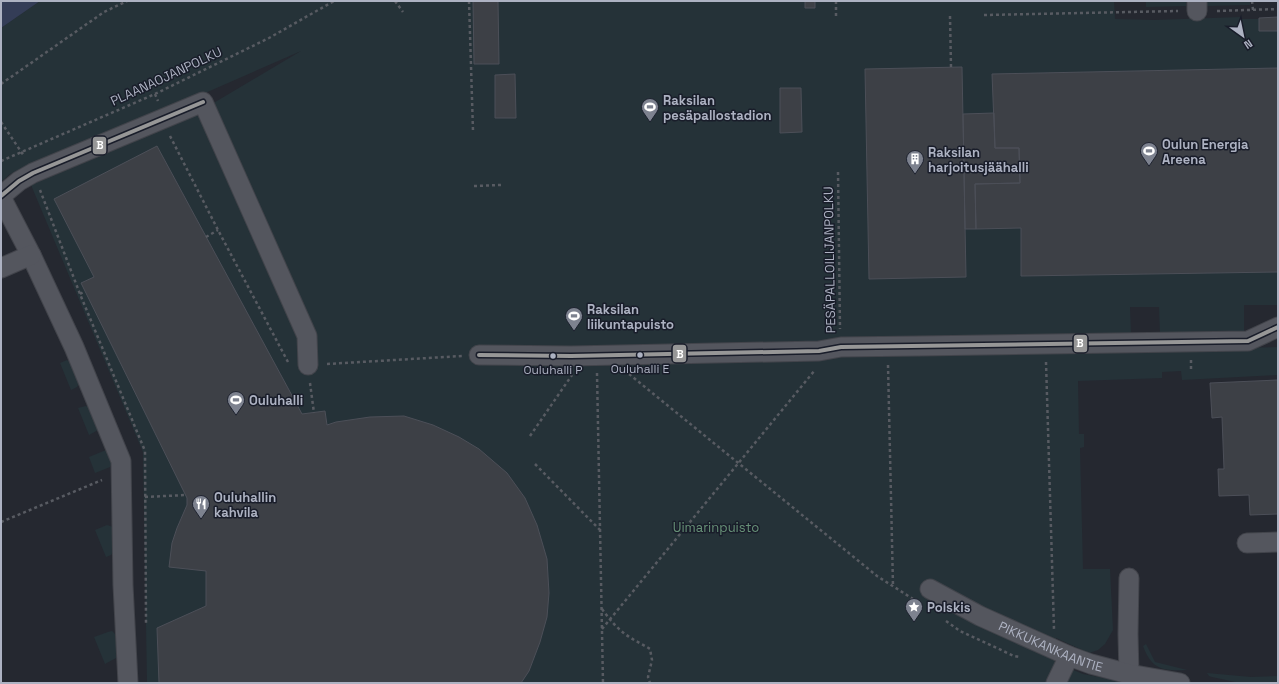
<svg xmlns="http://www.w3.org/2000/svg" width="1279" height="684" viewBox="0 0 1279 684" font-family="'Space Grotesk',sans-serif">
<rect width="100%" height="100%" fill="#252830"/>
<!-- green -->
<path fill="#253238" d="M 40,1 L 1114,1 L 1115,19 L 1154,20 L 1241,17 L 1241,19 L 1278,19 L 1278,305 L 1244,305 L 1244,333 L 1160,334 L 1159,307 L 1130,307 L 1131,334 L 1053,353 L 1278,347 L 1278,375 L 1182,380 L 1181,371 L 1162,372 L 1162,378 L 1078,381 L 1079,434 L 1084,434 L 1084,447 L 1080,448 L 1083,569 L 1110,569 L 1113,630 L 1105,644 L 1098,650 L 1089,653 L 1056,638 L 1056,663 L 1083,674 L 1131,683 L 147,683 L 143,452 L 31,185 L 185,120 L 301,51 L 148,118 L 36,162 L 10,174 L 1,182 L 1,28 Z
M 1146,1 L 1186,1 L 1186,6 L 1146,7 Z
M 1207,1 L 1250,1 L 1250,5 L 1207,6 Z
M 67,360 L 70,362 L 79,383 L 77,387 L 71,390 L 60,363 Z
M 86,406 L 90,408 L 98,430 L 89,435 L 78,408 Z
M 106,450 L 112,462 L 110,467 L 95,473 L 89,457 Z
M 107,525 L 113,527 L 114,551 L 111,555 L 106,557 L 95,530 Z
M 112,631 L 116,635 L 116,658 L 105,664 L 94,637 L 108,632 Z
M 1146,644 L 1155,662 L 1187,670 C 1163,671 1152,670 1143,646 Z
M 1207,673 L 1251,677 L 1278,676 L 1278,683 L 1240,683 L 1212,677 L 1209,676 Z"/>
<!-- water -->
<path fill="#343d57" d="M 1,1 L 40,1 L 1,28 Z"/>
<!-- building -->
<path fill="#3d4046" stroke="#4c4f58" d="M 473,1 L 498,1 L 499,64 L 474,64 Z
M 805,1 L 815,1 L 815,8 L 805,8 Z
M 1278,17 L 1278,31 L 1259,31 L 1259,18 Z
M 962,67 L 966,277 L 869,279 L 865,69 Z
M 1278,68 L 1278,272 L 1021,276 L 1021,228 L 976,229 L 975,184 L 1020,183 L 1019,148 L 995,148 L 992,74 Z
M 515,74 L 516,118 L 495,118 L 495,75 Z
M 780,88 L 801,88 L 802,132 L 780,133 Z
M 994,113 L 995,148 L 1019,148 L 1020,183 L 975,184 L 976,229 L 965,229 L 963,114 Z
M 157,146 L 302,414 L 325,411 L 327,425 L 336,422 L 370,417 L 404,416 L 433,425 L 459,437 L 479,449 L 507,473 L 525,498 L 537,525 L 547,559 L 549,593 L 547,617 L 540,642 L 529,671 L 521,683 L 159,683 L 157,628 L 206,606 L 206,571 L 169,567 L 172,543 L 177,528 L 187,505 L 187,498 L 81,283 L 94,277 L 54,199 Z
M 1278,380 L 1278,514 L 1250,515 L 1249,495 L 1219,496 L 1218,469 L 1224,469 L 1222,417 L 1212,418 L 1210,383 Z"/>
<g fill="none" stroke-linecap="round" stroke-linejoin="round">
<defs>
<g id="minor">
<path d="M 1197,1 L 1197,11"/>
<path d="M 1,196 L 19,181 L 33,173 L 203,102 L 307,336 L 308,365"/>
<path d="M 1,197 L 31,255 L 74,347 L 121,461 L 123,585 L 128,683"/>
<path d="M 1,268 L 31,255"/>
<path d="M 479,355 L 571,356 L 819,351 L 841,347 L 919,346 L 1248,341 L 1278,327"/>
<path d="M 1247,543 L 1278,542"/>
<path d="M 1129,578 L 1128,634 L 1129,674"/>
<path id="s1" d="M 930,589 L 980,616 L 1069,656 L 1091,664 L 1129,674 L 1180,683"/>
<path d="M 1056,683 L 1069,656"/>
</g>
</defs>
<!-- minor casing -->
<use href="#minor" stroke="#42444b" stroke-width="21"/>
<!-- path -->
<path stroke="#585b62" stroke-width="2.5" stroke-dasharray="3 3" stroke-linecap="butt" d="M 395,1 L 403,12
M 469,1 L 473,131
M 836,1 L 836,18
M 1252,1 L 1253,10
M 1217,11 L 1278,9
M 984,15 L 1178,11
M 950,16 L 951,67
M 1,84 L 104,12 L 127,1
M 155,94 L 158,101
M 1,122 L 24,156
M 170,136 L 218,230 L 288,362
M 1,161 L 155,94 L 269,38 L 334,1
M 838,172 L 840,329
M 474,186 L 501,185
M 40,190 L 80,294 L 145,451 L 146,623
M 206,237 L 218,230
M 80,294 L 85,291
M 1191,360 L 1191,370
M 1046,362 L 1054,629
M 327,364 L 462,356
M 888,365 L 893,586
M 597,373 L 603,683
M 629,374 L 877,576 L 913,599
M 310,383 L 314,413
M 530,436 L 572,375
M 535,464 L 600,530
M 145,497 L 186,495
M 1,522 L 102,480
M 602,609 C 610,620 619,631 631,638 C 637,642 644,645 650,649 L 652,660 L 648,677 L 650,683
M 946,621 L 960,631 L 1014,656 L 1020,657
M 602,629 L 815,370"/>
<!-- minor -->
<use href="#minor" stroke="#54565e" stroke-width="19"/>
<defs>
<path id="bus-1" d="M 1,196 L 19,181 L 33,173 L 203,102
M 479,355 L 571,356 L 819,351 L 841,347 L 1248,341 L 1278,327"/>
</defs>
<!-- bus-1 casing -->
<use href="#bus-1" stroke="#191d2a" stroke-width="7"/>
<!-- bus-1 -->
<use href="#bus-1" stroke="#979797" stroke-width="4"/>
</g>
<!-- icons -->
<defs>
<symbol id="stadium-pin" viewBox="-11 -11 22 30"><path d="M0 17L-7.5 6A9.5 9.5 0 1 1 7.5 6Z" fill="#7d828f" stroke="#191d2a"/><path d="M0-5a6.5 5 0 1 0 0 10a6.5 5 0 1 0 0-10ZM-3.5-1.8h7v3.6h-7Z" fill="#fff"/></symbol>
<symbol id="building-pin" viewBox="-11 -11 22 30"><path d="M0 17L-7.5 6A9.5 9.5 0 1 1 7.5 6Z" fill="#7d828f" stroke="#191d2a"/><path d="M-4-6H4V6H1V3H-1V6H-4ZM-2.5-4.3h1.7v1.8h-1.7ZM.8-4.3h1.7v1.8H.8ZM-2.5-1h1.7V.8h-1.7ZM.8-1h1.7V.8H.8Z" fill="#fff"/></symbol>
<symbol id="restaurant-pin" viewBox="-11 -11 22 30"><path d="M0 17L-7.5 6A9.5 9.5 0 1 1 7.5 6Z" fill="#7d828f" stroke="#191d2a"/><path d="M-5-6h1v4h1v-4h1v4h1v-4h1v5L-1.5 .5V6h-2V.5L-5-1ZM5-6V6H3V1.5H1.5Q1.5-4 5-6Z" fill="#fff"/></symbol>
<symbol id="sight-pin" viewBox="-11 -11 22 30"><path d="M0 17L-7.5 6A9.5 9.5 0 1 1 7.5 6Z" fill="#7d828f" stroke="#191d2a"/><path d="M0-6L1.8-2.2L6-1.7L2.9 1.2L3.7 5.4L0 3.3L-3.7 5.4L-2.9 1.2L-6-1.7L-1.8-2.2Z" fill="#fff"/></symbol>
</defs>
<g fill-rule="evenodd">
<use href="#stadium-pin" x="640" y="97" width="20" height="27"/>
<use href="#stadium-pin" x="1139" y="141" width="20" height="27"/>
<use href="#building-pin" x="905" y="149" width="20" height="27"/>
<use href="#stadium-pin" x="564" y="306" width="20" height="27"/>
<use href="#stadium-pin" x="226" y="390" width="20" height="27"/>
<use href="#restaurant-pin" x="191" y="494" width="20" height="27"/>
<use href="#sight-pin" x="904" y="597" width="20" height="27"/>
</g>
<!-- markers -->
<g fill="#adb2c2" stroke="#191d2a" stroke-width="1.5">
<circle cx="640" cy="355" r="3.5"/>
<circle cx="553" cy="356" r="3.5"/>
</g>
<g text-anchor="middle" stroke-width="3" stroke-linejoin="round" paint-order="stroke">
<!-- bus labels -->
<g font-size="12" fill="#adb2c2" stroke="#191d2a">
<text x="640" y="373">Ouluhalli E</text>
<text x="553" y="374">Ouluhalli P</text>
</g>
<!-- street labels -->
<g font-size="13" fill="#adb2c2" stroke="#191d2a">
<text transform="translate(166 76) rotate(-25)" y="5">PLAANAOJANPOLKU</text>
<text transform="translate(829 260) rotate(-91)" y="5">PESÄPALLOILIJANPOLKU</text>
<text dy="5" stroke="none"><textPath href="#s1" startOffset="134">PIKKUKANKAANTIE</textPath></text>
</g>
<!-- poi labels -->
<g font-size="13" font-weight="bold" fill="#adb2c2" stroke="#191d2a" text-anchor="start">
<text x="663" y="105">Raksilan<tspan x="663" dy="15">pesäpallostadion</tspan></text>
<text x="1162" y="149">Oulun Energia<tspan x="1162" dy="15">Areena</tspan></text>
<text x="928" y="157">Raksilan<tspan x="928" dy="15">harjoitusjäähalli</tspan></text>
<text x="587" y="314">Raksilan<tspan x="587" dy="15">liikuntapuisto</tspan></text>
<text x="249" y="405">Ouluhalli</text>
<text x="214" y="502">Ouluhallin<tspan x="214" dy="15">kahvila</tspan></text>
<text x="927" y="612">Polskis</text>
</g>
<!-- park labels -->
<g font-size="13" fill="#679177" stroke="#191d2a">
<text x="716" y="532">Uimarinpuisto</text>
</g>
</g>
<g stroke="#191d2a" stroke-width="1.5">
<rect x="92" y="136" width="15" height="19" rx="4" fill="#979797"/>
<rect x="1073" y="334" width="15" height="19" rx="4" fill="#979797"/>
<rect x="672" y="344" width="15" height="19" rx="4" fill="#979797"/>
</g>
<g font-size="11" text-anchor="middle" font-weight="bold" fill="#fff">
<text x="100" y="149">B</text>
<text x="1080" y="347">B</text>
<text x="680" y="358">B</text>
</g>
<!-- border -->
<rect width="1279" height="684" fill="none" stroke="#adb2c2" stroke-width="4"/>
<!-- north arrow -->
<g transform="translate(1243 36) rotate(147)" stroke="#191d2a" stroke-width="3" paint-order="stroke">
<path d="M0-3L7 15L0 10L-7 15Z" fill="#adb2c2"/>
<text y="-6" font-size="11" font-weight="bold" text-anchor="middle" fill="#adb2c2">N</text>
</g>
</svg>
